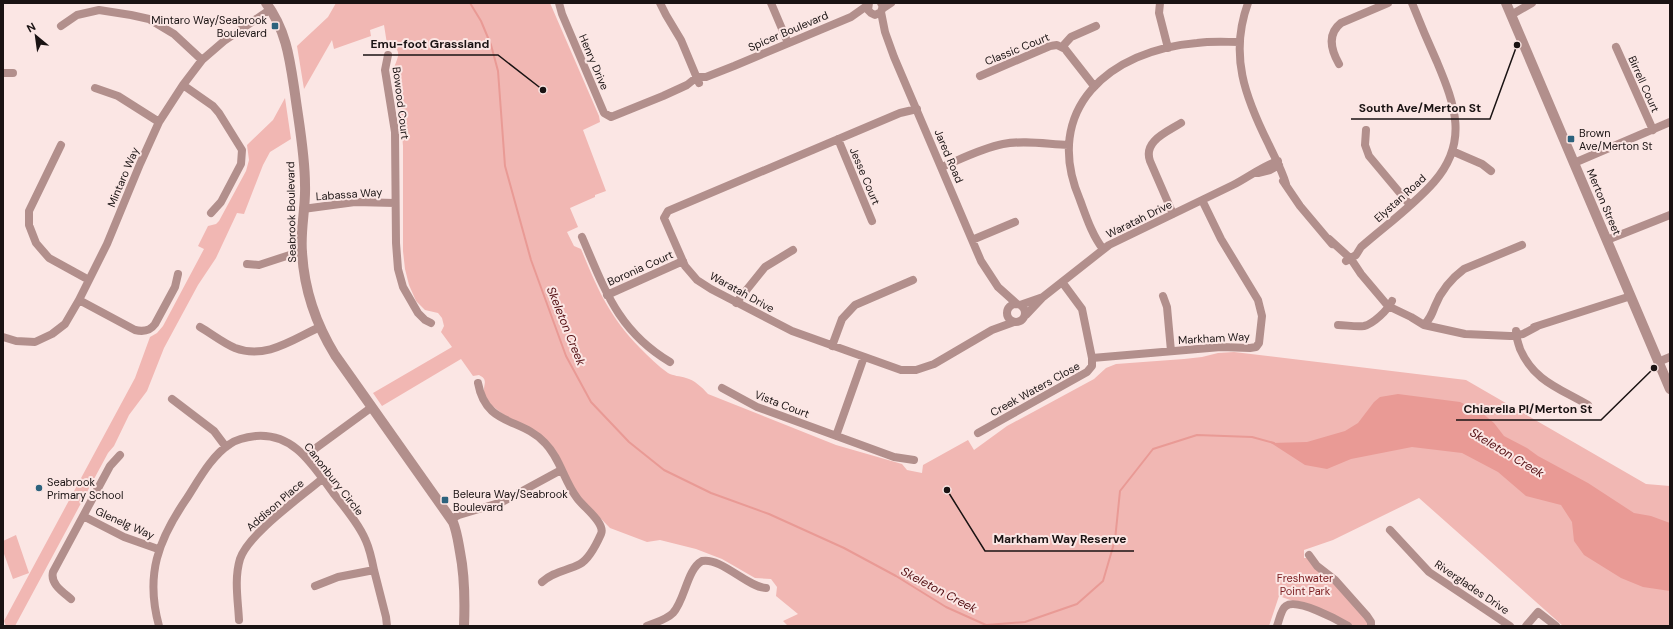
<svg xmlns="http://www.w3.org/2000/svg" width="1673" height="629" viewBox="0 0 1673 629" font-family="'DM Sans',sans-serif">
<rect width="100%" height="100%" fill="#fbe6e4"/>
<!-- green -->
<path fill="#f1b7b3" d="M 336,3 L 550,3 L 599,116 L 600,122 L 583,130 L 606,191 L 595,195 L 595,197 L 570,208 L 578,227 L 567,232 L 574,246 L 581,249 C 598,290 609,316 640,348 C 649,357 658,366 668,373 C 673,376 680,376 686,378 C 694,380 702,387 708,394 L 836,445 L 902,464 L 907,470 L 922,473 L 923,465 L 968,440 L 974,450 L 1007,426 L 1094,379 L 1106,368 L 1116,364 L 1184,359 L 1202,357 L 1218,353 L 1234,352 L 1466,380 L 1646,484 L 1670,486 L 1670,626 L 1563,626 L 1419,498 L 1333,540 L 1304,550 L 1304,558 L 1307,558 L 1337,586 L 1368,621 L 1368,626 L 1352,626 L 1330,614 L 1279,596 L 1269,626 L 788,626 L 783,621 L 798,614 L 776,596 L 777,587 L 771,579 L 755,578 L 722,559 L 696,549 L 660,540 L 647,542 L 610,528 L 578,495 L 557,455 L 491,405 C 489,401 485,397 484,393 C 483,384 489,380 479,375 L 473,376 L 461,359 L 382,406 L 373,393 L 452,347 L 441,332 L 444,326 L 442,318 L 438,313 L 425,310 L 416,301 L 409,285 L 405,269 L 403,251 L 403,146 L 400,113 L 393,74 C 393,62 408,50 387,44 L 384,25 L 370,30 L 371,36 L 334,49 L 332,40 L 304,89 L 297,46 L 328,17 Z
M 285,98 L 291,139 L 270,152 L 263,165 L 244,214 L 237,213 L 216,258 L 198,285 L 164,348 L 147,391 L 129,415 L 114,446 L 108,453 L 15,626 L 6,626 L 4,621 L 135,378 L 150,337 L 157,333 L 163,326 L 204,249 L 198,246 L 208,226 L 216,224 L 219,221 L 246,171 L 249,160 L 247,145 L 273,120 Z
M 16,535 L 29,573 L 13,579 L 3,551 L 3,541 Z"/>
<!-- water -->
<path fill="#e99a95" d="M 1398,394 L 1460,402 L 1481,412 L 1494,423 L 1504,436 L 1527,448 L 1538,456 L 1588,483 L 1634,513 L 1651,516 L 1670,523 L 1670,591 L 1643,587 L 1621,578 L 1584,555 L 1574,541 L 1572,522 L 1561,505 L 1526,496 L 1498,472 L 1462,453 L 1412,447 L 1351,459 L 1327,469 L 1305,465 L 1271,443 L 1307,442 L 1345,431 L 1358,423 L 1374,402 L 1380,397 Z"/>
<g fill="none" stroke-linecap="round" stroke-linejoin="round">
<!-- stream -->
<path stroke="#e99a95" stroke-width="2" d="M 470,3 L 481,21 L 491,45 L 498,71 L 505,166 L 531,260 L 566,356 L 591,402 L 629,442 L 664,470 L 711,493 L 769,514 L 844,548 L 896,576 L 946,607 L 986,625 L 1025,622 L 1077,604 L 1103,581 L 1115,540 L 1120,491 L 1153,449 L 1197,435 L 1252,437 L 1274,443"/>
<!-- minor -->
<path stroke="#b28f8c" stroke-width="8" d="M 559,3 L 562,14 L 604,113 L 611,117 L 663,96 L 687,85 L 697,77 L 706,77 L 734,66 L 851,17 L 868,5
M 660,3 L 666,15 L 681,40 L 699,83
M 771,3 L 788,43
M 869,3 L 868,10 L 871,13 L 875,15 L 881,12 L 883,7 L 881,3
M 1160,3 L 1159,13 L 1168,48
M 1248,3 C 1229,55 1245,97 1269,145 C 1275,158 1282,170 1286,184
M 882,9 L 891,3
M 881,12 L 885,32 L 894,57 L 981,261 L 998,287 L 1017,304
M 1511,15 L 1532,3
M 61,26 L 77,15 L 99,10 L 131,15 L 149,19 L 174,34 L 202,60
M 1062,47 L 1071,37 L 1096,26
M 1616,47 L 1653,130
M 388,55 L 385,70 L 395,132 L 396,243 L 398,269 L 403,287 L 418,313 L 425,320 L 431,323
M 1339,64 C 1331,50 1327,34 1341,23 L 1388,3
M 3,73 L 13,73
M 980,76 L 1050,46 L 1057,45 L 1065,49 L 1094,86
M 183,85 L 213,106 L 219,113 L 242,150 L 241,164 L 221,202 L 211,213
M 95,88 L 118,96 L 159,122
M 917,109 L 900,113 L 668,211 L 664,218 L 685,266 L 697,280 L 711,289 L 792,331 L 901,370 L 916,370 L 934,364 L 992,330 L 1014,322
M 1366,130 L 1365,145 L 1369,156 L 1410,205
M 838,139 L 872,221
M 61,145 L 29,211 L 29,225 L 36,243 L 49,258 L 89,280
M 1452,151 L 1482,164 L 1491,171
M 1574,163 L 1670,122
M 942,167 C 961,159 982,148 1003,144 C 1024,140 1046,144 1068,145
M 1258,173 L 1270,170 L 1279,165
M 1283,181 L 1300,206 L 1332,244
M 303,209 L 355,202 L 395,203
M 1173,214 L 1150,161 C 1143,141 1167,132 1181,123
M 582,237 C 605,290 618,331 670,362
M 1329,239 L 1351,259 L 1361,274 L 1388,306 L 1411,317 L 1424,325 L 1465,334 L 1510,336 L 1523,334 L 1538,326
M 972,240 L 1015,222
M 1607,240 L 1670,215
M 1103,249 C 1092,235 1086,216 1080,200 C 1041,109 1110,50 1197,43 C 1211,41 1225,42 1239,42
M 1346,261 L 1356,255 L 1361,247 C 1385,226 1413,206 1434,182 C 1469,142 1455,105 1437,62 C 1428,42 1420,23 1412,3
M 247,264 L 259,265 L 302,251
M 1062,282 L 1082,309 L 1092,358 L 1221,347 L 1250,348 L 1256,347 L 1259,343 L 1262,316 L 1258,300 L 1221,239 L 1202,200
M 607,295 L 683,261
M 1163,296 L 1167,307 L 1171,351
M 79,300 L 135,330 C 143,332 150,331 155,324 L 175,287 L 178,274
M 736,303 L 765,267 L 793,250
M1007 313a9 9 0 1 1 18 0a9 9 0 1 1-18 0Z
M 1020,305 L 1043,297
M 1026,315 L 1043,297 L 1109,245 L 1233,185 C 1247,178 1264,165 1278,161
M 1338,325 C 1346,325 1355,327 1364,326 C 1373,324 1388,310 1392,301
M 1424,325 C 1430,319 1432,314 1435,306 C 1441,291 1452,278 1464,269 L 1522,245
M 200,327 C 212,334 223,343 235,348 C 266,360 293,339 320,327
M 1534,327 L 1631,296
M 1516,331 C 1516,339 1518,342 1520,349 C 1534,381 1559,388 1588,405
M 3,337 L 16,341 L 35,342 L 52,334 L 65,324 L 79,300 L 107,244 L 140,164 L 159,122 L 183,85 L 202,60 L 224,41 L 271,9
M 832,346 L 842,319 L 855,305 L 913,280
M 1658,362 L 1670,357
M 478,383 C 486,427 521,417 545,443 C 560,458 564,481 577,498 C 583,507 606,523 601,534 C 597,543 589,559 580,564 C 567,571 554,571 542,582
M 722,388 L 757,407 L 894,457 L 914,460
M 172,399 L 214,431 L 226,447
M 978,433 L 1087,372 L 1092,366 L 1092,358
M 836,436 L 864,357
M 305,456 L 372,407
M 83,516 L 124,537 L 158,549
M 451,519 L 459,515 L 502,502 L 561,470
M 1390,530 L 1429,572 L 1510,626
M 1309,555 L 1317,566 L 1335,580 L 1367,616 L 1371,622 L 1371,626
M 315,586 L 338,577 L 374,570
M 71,599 C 63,592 50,584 53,572 L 110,466 L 120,455
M 239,620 C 238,600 234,579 240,559 C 248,534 301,497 322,479
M 159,626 C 145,575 158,540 187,498 C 198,481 212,455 230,444 C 237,439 247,437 256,436 C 295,433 313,466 334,494 C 345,508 359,524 366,541 C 370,550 372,560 374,570 C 378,586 382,601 386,617 L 387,626
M 647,626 C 656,622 666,620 673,613 C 685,600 687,569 702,561 C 721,557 747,587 766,588
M 1277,626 C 1279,621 1281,609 1286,606 C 1297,598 1338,620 1348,626
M 1526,626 L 1538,612 L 1556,626"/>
<!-- tertiary -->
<path stroke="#b28f8c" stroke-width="10" d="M 266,3 C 287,31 290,61 295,94 C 299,124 305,155 305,185 C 306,207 300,230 302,252 C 304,289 316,324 335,355 L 453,522 C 457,532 458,541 460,552 C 465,577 465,601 464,626
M 1506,3 L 1670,389"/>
</g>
<!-- markers -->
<g fill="#2c627d" stroke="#fbe6e4" stroke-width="1.5">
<rect x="271" y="22" width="8" height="8" rx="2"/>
<rect x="1567" y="135" width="8" height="8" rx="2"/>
<circle cx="39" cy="488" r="4"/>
<rect x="441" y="496" width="8" height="8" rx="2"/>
</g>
<g text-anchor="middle" stroke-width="4" stroke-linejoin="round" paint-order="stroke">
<!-- poi labels -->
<g font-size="11" fill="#1a1313" stroke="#fbe6e4" text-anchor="start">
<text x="267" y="24" text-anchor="end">Mintaro Way/Seabrook<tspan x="267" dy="13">Boulevard</tspan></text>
<text x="1579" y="137">Brown<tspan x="1579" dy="13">Ave/Merton St</tspan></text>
<text x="47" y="486">Seabrook<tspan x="47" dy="13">Primary School</tspan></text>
<text x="453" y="498">Beleura Way/Seabrook<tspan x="453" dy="13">Boulevard</tspan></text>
</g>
<!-- street labels -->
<g font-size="11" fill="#1a1313" stroke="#fbe6e4">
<text transform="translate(788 31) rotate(-23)" y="4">Spicer Boulevard</text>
<text transform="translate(1017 49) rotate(-22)" y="4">Classic Court</text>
<text transform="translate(594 62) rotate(67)" y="4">Henry Drive</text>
<text transform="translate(1644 84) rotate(66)" y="4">Birrell Court</text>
<text transform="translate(401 103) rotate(83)" y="4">Bowood Court</text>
<text transform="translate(949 156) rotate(67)" y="4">Jared Road</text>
<text transform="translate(865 176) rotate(67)" y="4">Jesse Court</text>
<text transform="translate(123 177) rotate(-67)" y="4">Mintaro Way</text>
<text transform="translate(349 194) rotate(-4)" y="4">Labassa Way</text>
<text transform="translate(1400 198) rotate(-42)" y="4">Elystan Road</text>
<text transform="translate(1604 202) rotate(67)" y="4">Merton Street</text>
<text transform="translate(291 212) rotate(-91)" y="4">Seabrook Boulevard</text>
<text transform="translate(1139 219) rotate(-26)" y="4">Waratah Drive</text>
<text transform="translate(640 268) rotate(-24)" y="4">Boronia Court</text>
<text transform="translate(742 292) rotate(29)" y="4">Waratah Drive</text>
<text transform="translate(1214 338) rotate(-3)" y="4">Markham Way</text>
<text transform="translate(1035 389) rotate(-29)" y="4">Creek Waters Close</text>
<text transform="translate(782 404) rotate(21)" y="4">Vista Court</text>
<text transform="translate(334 479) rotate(52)" y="4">Canonbury Circle</text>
<text transform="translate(275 505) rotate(-41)" y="4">Addison Place</text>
<text transform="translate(125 523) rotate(24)" y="4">Glenelg Way</text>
<text transform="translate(1472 587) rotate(34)" y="4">Riverglades Drive</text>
</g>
<!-- park labels -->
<g font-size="11" fill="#7e2225" stroke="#fbe6e4">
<text x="1305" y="582">Freshwater<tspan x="1305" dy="13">Point Park</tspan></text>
</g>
<!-- water labels -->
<g font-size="12" font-style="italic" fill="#520d11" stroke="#fbe6e4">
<text transform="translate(566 326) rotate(68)" y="4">Skeleton Creek</text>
<text transform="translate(1507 453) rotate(31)" y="4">Skeleton Creek</text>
<text transform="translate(939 590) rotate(28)" y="4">Skeleton Creek</text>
</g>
</g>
<!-- callouts -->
<path fill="none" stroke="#1a1313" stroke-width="1.5" d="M543 90L498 55H363M1517 45L1490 119H1351M1654 368L1601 420H1456M947 490L985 551H1134"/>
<g fill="#1a1313" stroke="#fbe6e4" stroke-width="1.5">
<circle cx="543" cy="90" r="4"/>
<circle cx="1517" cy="45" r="4"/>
<circle cx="1654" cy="368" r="4"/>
<circle cx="947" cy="490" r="4"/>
</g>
<g font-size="12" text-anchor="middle" font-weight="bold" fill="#1a1313" stroke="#fbe6e4" stroke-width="4" stroke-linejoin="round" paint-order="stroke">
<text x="430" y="48">Emu-foot Grassland</text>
<text x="1420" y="112">South Ave/Merton St</text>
<text x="1528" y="413">Chiarella Pl/Merton St</text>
<text x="1060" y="543">Markham Way Reserve</text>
</g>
<!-- border -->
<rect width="1673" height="629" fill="none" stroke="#1a1313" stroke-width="8"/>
<!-- north arrow -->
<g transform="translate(36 36) rotate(331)" stroke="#fbe6e4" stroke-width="3" paint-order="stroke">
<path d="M0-3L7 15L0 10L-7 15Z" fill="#1a1313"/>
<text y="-6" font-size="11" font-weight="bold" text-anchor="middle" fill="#1a1313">N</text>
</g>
</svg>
